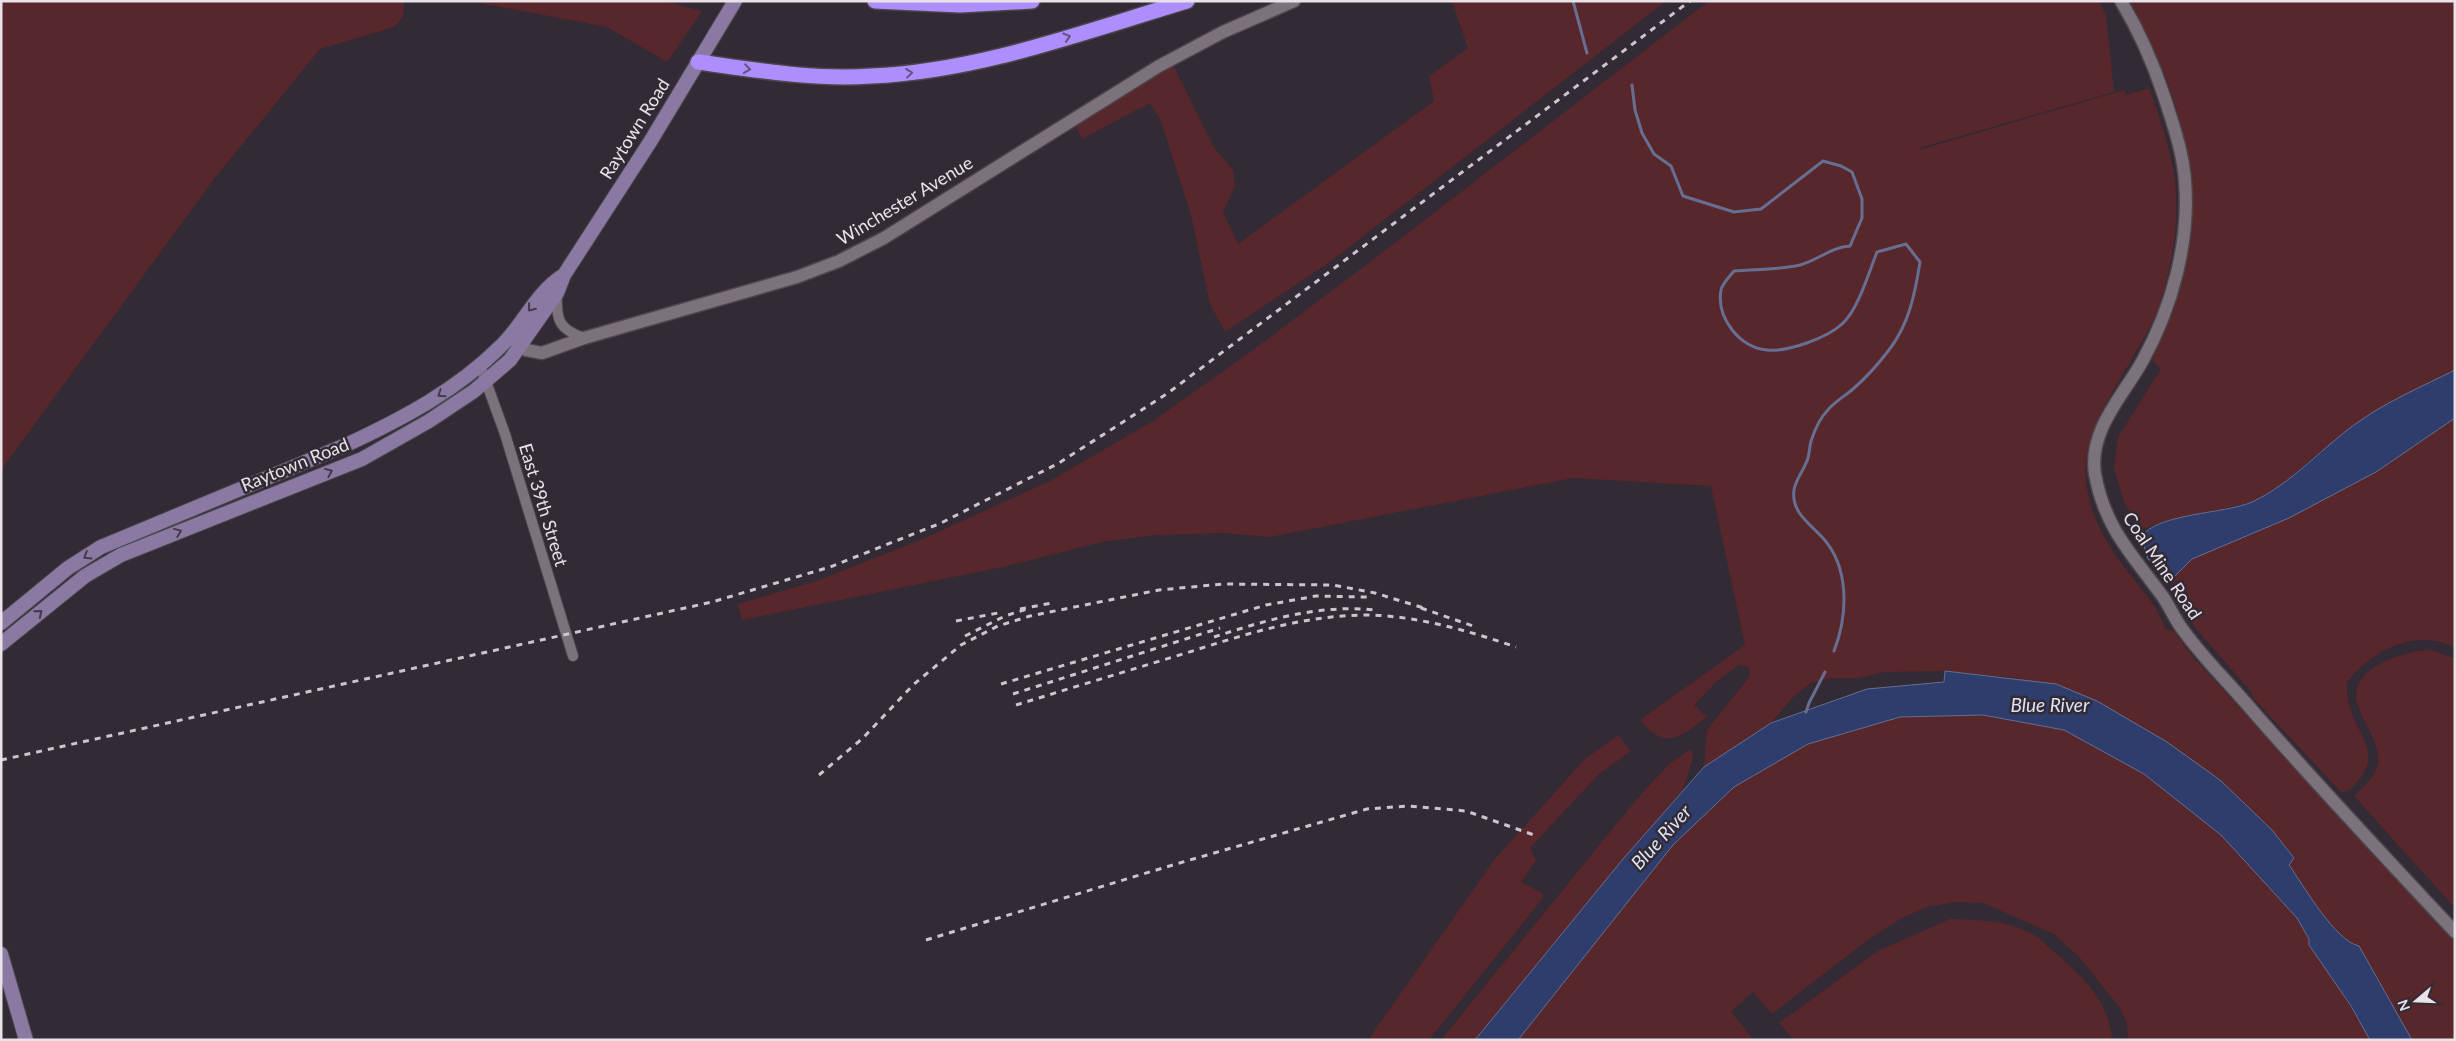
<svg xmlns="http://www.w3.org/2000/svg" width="2456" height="1041" viewBox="0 0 2456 1041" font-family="Lato,sans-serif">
<rect width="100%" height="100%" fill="#322a34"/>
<!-- green -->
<path fill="#58272b" d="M 1,1 L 404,1 L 403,17 L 394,27 L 320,49 L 214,179 L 1,470 Z
M 469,1 L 665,1 L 702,11 L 667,62 L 607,27 Z
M 1452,1 L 1666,1 L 1331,261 L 1225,332 L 1210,304 L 1191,215 L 1161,121 L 1150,103 L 1082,139 L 1075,124 L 1173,65 L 1214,148 L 1233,170 L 1235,186 L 1223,212 L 1238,244 L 1434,101 L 1429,76 L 1468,48 Z
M 1709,1 L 2099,1 L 2106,15 L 2114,92 L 1919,148 L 1919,150 L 2125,90 L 2126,95 L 2149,88 C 2159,115 2168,141 2173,168 C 2182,216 2172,271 2155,317 C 2149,330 2140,344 2133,357 C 2110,398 2082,432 2086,481 C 2090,521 2111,551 2135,581 C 2148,597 2159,609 2165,629 L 2174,631 L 2192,656 L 2455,942 L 2455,1040 L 2412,1040 L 2359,946 C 2335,941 2304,886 2289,865 L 2294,857 L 2272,830 L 2220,781 L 2018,678 L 1945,671 L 1885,672 L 1858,678 L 1832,678 L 1811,683 L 1792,698 L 1771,723 L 1704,767 L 1707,730 L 1750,676 L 1749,667 L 1739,665 L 1718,680 L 1694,705 L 1707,717 C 1680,737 1665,751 1640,720 L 1745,645 L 1711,486 L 1573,478 L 1270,537 L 1224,533 L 1155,535 L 1102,542 L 1007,566 L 742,620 L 738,604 L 816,581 L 916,542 L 1050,481 L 1153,421 L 1249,353 L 1374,259 Z
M 2130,1 L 2455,1 L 2455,370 L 2407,394 L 2361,420 L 2317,454 L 2281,486 L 2250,503 L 2166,521 L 2142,529 L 2125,505 L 2114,468 L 2118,437 L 2161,369 L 2152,360 C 2215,226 2198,128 2130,1 Z
M 2455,418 L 2455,647 C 2414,628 2373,650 2347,682 C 2347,691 2347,699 2350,708 C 2359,737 2382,753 2357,782 C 2352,788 2349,792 2341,792 L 2255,700 L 2249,689 L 2197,630 L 2181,606 L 2172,579 L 2192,559 L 2289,518 L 2376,472 Z
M 2425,650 L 2435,651 L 2455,659 L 2455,908 L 2354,796 C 2363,787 2376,777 2378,763 C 2380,741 2362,722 2357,702 C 2348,669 2401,653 2425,650 Z
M 1983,715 L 2064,730 L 2144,774 L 2221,835 L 2297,918 L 2370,1040 L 2128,1040 L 2127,1024 L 2120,1008 L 2081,959 L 2054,934 L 1983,903 L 1955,902 L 1927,907 L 1902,918 L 1869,939 L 1772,1014 L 1753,992 L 1731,1012 L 1754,1040 L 1518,1040 L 1673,845 L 1734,787 L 1808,744 L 1900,717 Z
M 1618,735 L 1631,751 L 1599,774 L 1530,848 L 1536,860 L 1521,882 L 1542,893 L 1543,898 L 1429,1040 L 1368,1040 L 1495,859 L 1585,759 Z
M 1691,749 L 1693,758 L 1682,791 L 1623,859 L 1475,1040 L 1441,1040 L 1636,800 L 1669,764 Z
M 1950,919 C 1977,920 2008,920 2032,934 C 2040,938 2046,945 2053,951 C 2081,975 2110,1001 2112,1040 L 1794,1040 L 1779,1023 L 1878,951 Z"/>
<!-- water -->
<path fill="#2e3d6c" stroke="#666f92" d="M 2455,370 L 2455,418 L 2376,472 L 2289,518 L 2192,559 L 2172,579 L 2167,580 L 2154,563 L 2148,559 L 2141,537 C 2157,513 2225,514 2252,502 C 2293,483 2323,446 2361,420 C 2390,400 2423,386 2455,370 Z
M 1945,671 L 2056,684 L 2097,701 L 2167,742 L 2220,780 L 2272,830 L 2294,858 L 2289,865 C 2304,886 2335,941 2359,946 L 2412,1040 L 2370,1040 L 2351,1006 L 2309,945 L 2309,939 L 2297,918 L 2221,835 L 2144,774 L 2064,730 L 1983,715 L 1900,717 L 1808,744 L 1734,787 L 1673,845 L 1518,1040 L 1475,1040 L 1623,859 L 1704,767 L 1771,723 L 1867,689 L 1944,682 Z"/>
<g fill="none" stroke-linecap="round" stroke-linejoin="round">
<!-- stream -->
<path stroke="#666f92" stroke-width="3" d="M 1573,1 L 1587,53
M 1632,85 L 1635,110 L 1642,133 L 1654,154 L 1671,166 L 1683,196 L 1734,212 L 1761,209 L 1823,161 L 1841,166 L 1852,172 L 1862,199 L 1862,218 L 1850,246 C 1832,247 1818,260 1800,265 C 1778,270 1755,269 1734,271 C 1730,276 1722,284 1721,290 C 1716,318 1740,348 1767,350 C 1788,352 1827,338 1842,324 C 1858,310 1869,272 1877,252 L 1906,244 L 1920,262 C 1915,294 1909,324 1889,350 C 1879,363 1866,378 1853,389 C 1845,396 1834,402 1827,411 C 1820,418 1814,432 1811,441 C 1809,448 1810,456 1806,463 C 1802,473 1796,479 1794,490 C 1791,512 1809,523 1822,537 C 1850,567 1848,615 1834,651
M 1806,712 L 1809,703 L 1825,672"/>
<defs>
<path id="minor" d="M 557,294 C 556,319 558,329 584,338
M 480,365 L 505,434 L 573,656"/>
<path id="tertiary" d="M 2121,1 C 2139,31 2153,63 2164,96 C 2173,124 2183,152 2185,181 C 2190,242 2172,307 2143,360 C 2124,395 2088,430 2095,474 C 2105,529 2132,554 2163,597 C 2170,607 2175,620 2183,630 C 2203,658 2229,683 2251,709 C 2317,785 2386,858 2455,932
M 513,340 L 526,350 L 542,353 L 584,338 L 797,277 L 839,261 L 884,238 L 1159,66 L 1223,32 L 1294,1"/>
<path id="secondary" d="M 1,623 L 68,568 L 101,547 L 346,445 C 402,419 457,390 501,346 C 524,324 536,292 564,275
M 1,644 L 85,576 L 121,555 L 362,459 L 429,421 L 474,391 L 510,360 L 557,293 L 564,275 L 650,142 L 735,1
M 1,954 L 26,1040"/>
<path id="motorway" d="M 875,1 L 960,5 L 1032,1
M 698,62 C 756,70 813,80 871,76 C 980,71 1083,32 1187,1"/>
</defs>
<!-- minor casing -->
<use href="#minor" stroke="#4c454c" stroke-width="12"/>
<!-- tertiary casing -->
<use href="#tertiary" stroke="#4c454c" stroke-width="15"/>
<!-- secondary casing -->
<use href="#secondary" stroke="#4c454c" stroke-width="16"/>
<!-- motorway casing -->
<use href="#motorway" stroke="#4c454c" stroke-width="18"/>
<!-- minor -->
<use href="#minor" stroke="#7b727c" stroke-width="10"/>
<!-- tertiary -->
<use href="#tertiary" stroke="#7b727c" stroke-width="12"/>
<!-- secondary -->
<use href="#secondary" stroke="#8a7aa3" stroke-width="14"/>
<!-- motorway -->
<use href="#motorway" stroke="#ae8efd" stroke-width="15"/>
<!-- rail -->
<path stroke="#ccc5cc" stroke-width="3" stroke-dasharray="6 6" stroke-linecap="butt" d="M 1421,608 L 1473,626
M 1020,609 L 1052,603
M 956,621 L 1003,612
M 965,636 L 1005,616 L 1027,609
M 1214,637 C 1266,620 1320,604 1375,610
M 1001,684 L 1266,605 L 1316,596 L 1367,597
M 1013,694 L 1220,628
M 1016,705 C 1071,688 1127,671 1183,654 C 1243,635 1303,615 1368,615 C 1418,616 1469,631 1516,647
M 1,760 L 712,602 L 830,567 L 941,523 L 1059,463 L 1168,393 L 1690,1
M 819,775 L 863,738 L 913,685 L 961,645 L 998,626 L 1030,616 L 1159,590 L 1223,584 L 1333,585 L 1375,593 L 1427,609
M 926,940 L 1176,864 L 1367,809 L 1408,806 L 1466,811 L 1534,835"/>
</g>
<!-- one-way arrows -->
<defs><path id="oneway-chevron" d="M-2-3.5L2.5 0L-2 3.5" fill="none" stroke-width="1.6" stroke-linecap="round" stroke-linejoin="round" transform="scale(1.25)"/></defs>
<g stroke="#645284">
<use href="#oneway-chevron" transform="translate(1067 37) rotate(-17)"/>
<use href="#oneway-chevron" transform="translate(747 69) rotate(8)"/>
<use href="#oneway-chevron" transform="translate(909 73) rotate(-6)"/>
</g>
<g stroke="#443a4a">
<use href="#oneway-chevron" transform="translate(531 308) rotate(128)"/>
<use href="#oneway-chevron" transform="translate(441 394) rotate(146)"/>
<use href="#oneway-chevron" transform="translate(329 472) rotate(-22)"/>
<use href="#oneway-chevron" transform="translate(178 532) rotate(-22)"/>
<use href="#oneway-chevron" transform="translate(87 556) rotate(148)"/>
<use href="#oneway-chevron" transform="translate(39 613) rotate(-40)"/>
</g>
<g text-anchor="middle" stroke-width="5" stroke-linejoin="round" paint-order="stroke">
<!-- street labels -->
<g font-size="18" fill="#e9e3e9" stroke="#322a34">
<text transform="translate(635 129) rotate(-58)" y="6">Raytown Road</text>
<text transform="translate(905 201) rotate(-31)" y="6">Winchester Avenue</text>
<text transform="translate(295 465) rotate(-22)" y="6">Raytown Road</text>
<text transform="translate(543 505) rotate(73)" y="6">East 39th Street</text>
<text transform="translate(2162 566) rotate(56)" y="6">Coal Mine Road</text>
</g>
<!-- water labels -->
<g font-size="19" font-style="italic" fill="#dde3f3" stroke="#322a34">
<text x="2050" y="712">Blue River</text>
<text transform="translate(1661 837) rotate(-48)" y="7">Blue River</text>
</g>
</g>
<!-- border -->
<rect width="2456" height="1041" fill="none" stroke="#e9e3e9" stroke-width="5"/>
<!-- north arrow -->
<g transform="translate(2416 1001) rotate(251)" stroke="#322a34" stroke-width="4" paint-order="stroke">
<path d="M0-4L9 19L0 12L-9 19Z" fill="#e9e3e9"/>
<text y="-8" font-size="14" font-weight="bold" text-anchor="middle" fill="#e9e3e9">N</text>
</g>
</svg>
